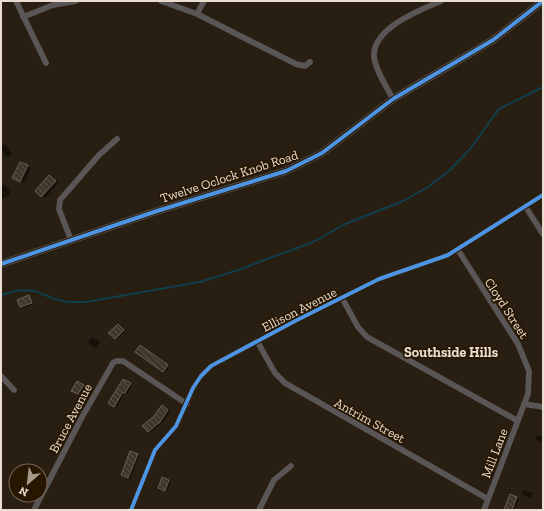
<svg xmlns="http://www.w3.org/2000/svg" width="544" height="511" viewBox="0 0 544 511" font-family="'Zilla Slab',serif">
<defs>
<pattern id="building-back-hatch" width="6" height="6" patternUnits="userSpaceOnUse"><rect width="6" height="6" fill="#40352a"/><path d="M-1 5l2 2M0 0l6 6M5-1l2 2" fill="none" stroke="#5c5248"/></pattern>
</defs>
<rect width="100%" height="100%" fill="#281e11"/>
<!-- shadow -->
<path fill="#0007" d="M 5,144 L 12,154 L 6,157 L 1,150 L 1,146 Z
M 20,163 L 31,168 L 24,183 L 13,178 Z
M 50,176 L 58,183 L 45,198 L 36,191 Z
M 4,185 L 7,187 L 11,194 L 1,199 L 1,187 Z
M 29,296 L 33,304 L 23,308 L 21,306 Z
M 120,326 L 125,331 L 117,339 L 115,338 Z
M 92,337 L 100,342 L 96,348 L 88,342 Z
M 140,347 L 169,367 L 166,372 L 136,352 Z
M 124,381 L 132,385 L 127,394 L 125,392 L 117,407 L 109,403 Z
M 77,382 L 85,386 L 80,395 L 72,390 Z
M 162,407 L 170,412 L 162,423 L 150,433 L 148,432 L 155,417 Z
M 537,435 L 543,438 L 543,442 L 535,439 Z
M 137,454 L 139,456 L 130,479 L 124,476 Z
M 163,479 L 171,482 L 167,491 L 159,487 Z
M 523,490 L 533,493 L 531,498 L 522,494 Z
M 510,496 L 519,499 L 514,510 L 506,510 Z"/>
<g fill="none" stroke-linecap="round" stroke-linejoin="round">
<!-- stream -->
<path stroke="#113e4f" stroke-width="2" d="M 1,295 L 20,290 L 35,291 L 55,299 L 67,302 L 86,302 L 200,282 L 235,271 L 313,242 L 345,224 L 403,201 L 428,187 L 450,170 L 470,149 L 499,109 L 543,87"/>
</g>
<!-- building -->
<path fill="url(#building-back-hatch)" stroke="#685e54" d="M 20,162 L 28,165 L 20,182 L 12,178 Z
M 49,175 L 56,181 L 41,197 L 35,191 Z
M 29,295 L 32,303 L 20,307 L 17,300 Z
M 118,324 L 124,330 L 115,339 L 108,333 Z
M 140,345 L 168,365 L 163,372 L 135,352 Z
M 123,379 L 131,383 L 125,393 L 123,392 L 114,407 L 108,403 Z
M 77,381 L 84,385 L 78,394 L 71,391 Z
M 162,405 L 168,410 L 160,422 L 148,432 L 142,426 L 154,416 Z
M 130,451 L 138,454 L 128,478 L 121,475 Z
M 162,477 L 169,480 L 165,491 L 158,488 Z
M 510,494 L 517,497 L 512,510 L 504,510 Z"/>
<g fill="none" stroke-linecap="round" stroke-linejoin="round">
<defs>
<path id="minor" d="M 16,1 L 46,63
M 161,1 L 197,14 L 296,64 L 305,66 L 310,62
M 197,14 L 204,1
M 23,17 L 53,5 L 76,1
M 393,99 C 387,87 375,70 374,56 C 373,28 420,10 441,1
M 525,206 L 543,234
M 71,240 L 59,209 L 60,200 L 99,155 L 117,139
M 458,250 L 518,344 L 529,371 L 528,394 L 484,510
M 342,298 L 358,327 L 367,337 L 518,421
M 257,341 L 275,373 L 285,383 L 488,499
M 1,376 L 14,390
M 524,404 L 543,407
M 34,510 L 81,419 L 113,363 L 116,361 L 123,361 L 187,404
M 131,510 L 155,450 L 176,426 L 193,388 L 201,376 L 211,366 L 295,321 L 379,279 L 448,255 L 543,195
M 259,510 L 274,480 L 291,466"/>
<path id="tertiary" d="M 1,264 L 157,211 L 286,171 L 322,153 L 393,99 L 493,40 L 543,1"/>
</defs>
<!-- minor casing -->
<use href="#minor" stroke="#41382d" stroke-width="6"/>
<!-- tertiary casing -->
<use href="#tertiary" stroke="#41382d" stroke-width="8"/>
<!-- minor -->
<use href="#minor" stroke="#5a5556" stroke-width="5.5"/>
<!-- tertiary -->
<use href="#tertiary" stroke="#5a5556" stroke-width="7"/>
<defs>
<path id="cycleway" d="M 1,264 L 157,211 L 286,171 L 322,153 L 393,99 L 493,40 L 543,1
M 131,510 L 155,450 L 176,426 L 193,388 L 201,376 L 211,366 L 295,321 L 379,279 L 448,255 L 543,195"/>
</defs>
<!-- cycleway casing -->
<use href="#cycleway" stroke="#271600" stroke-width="6"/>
<!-- cycleway -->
<use href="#cycleway" stroke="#4d94e3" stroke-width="4"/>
</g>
<g text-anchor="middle" stroke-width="3.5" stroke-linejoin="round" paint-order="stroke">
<!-- street labels -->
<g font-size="13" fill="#eaddcf" stroke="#271600">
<text transform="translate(229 176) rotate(-18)" y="5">Twelve Oclock Knob Road</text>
<text transform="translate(507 308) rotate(57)" y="5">Cloyd Street</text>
<text transform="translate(299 309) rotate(-27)" y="5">Ellison Avenue</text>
<text transform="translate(70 418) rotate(-62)" y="5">Bruce Avenue</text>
<text transform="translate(370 420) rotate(29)" y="5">Antrim Street</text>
<text transform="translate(494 453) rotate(-69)" y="5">Mill Lane</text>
</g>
<!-- neighbourhood labels -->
<g font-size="14" font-weight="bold" fill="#eaddcf" stroke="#271600">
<text x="451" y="357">Southside Hills</text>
</g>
</g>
<!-- border -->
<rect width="544" height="511" fill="none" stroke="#eaddcf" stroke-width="4"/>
<!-- north arrow -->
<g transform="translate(28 483) rotate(208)"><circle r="19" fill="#271600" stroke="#756653"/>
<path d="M0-3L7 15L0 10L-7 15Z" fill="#a69a8c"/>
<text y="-6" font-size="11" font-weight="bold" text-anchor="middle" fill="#eaddcf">N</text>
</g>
</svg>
